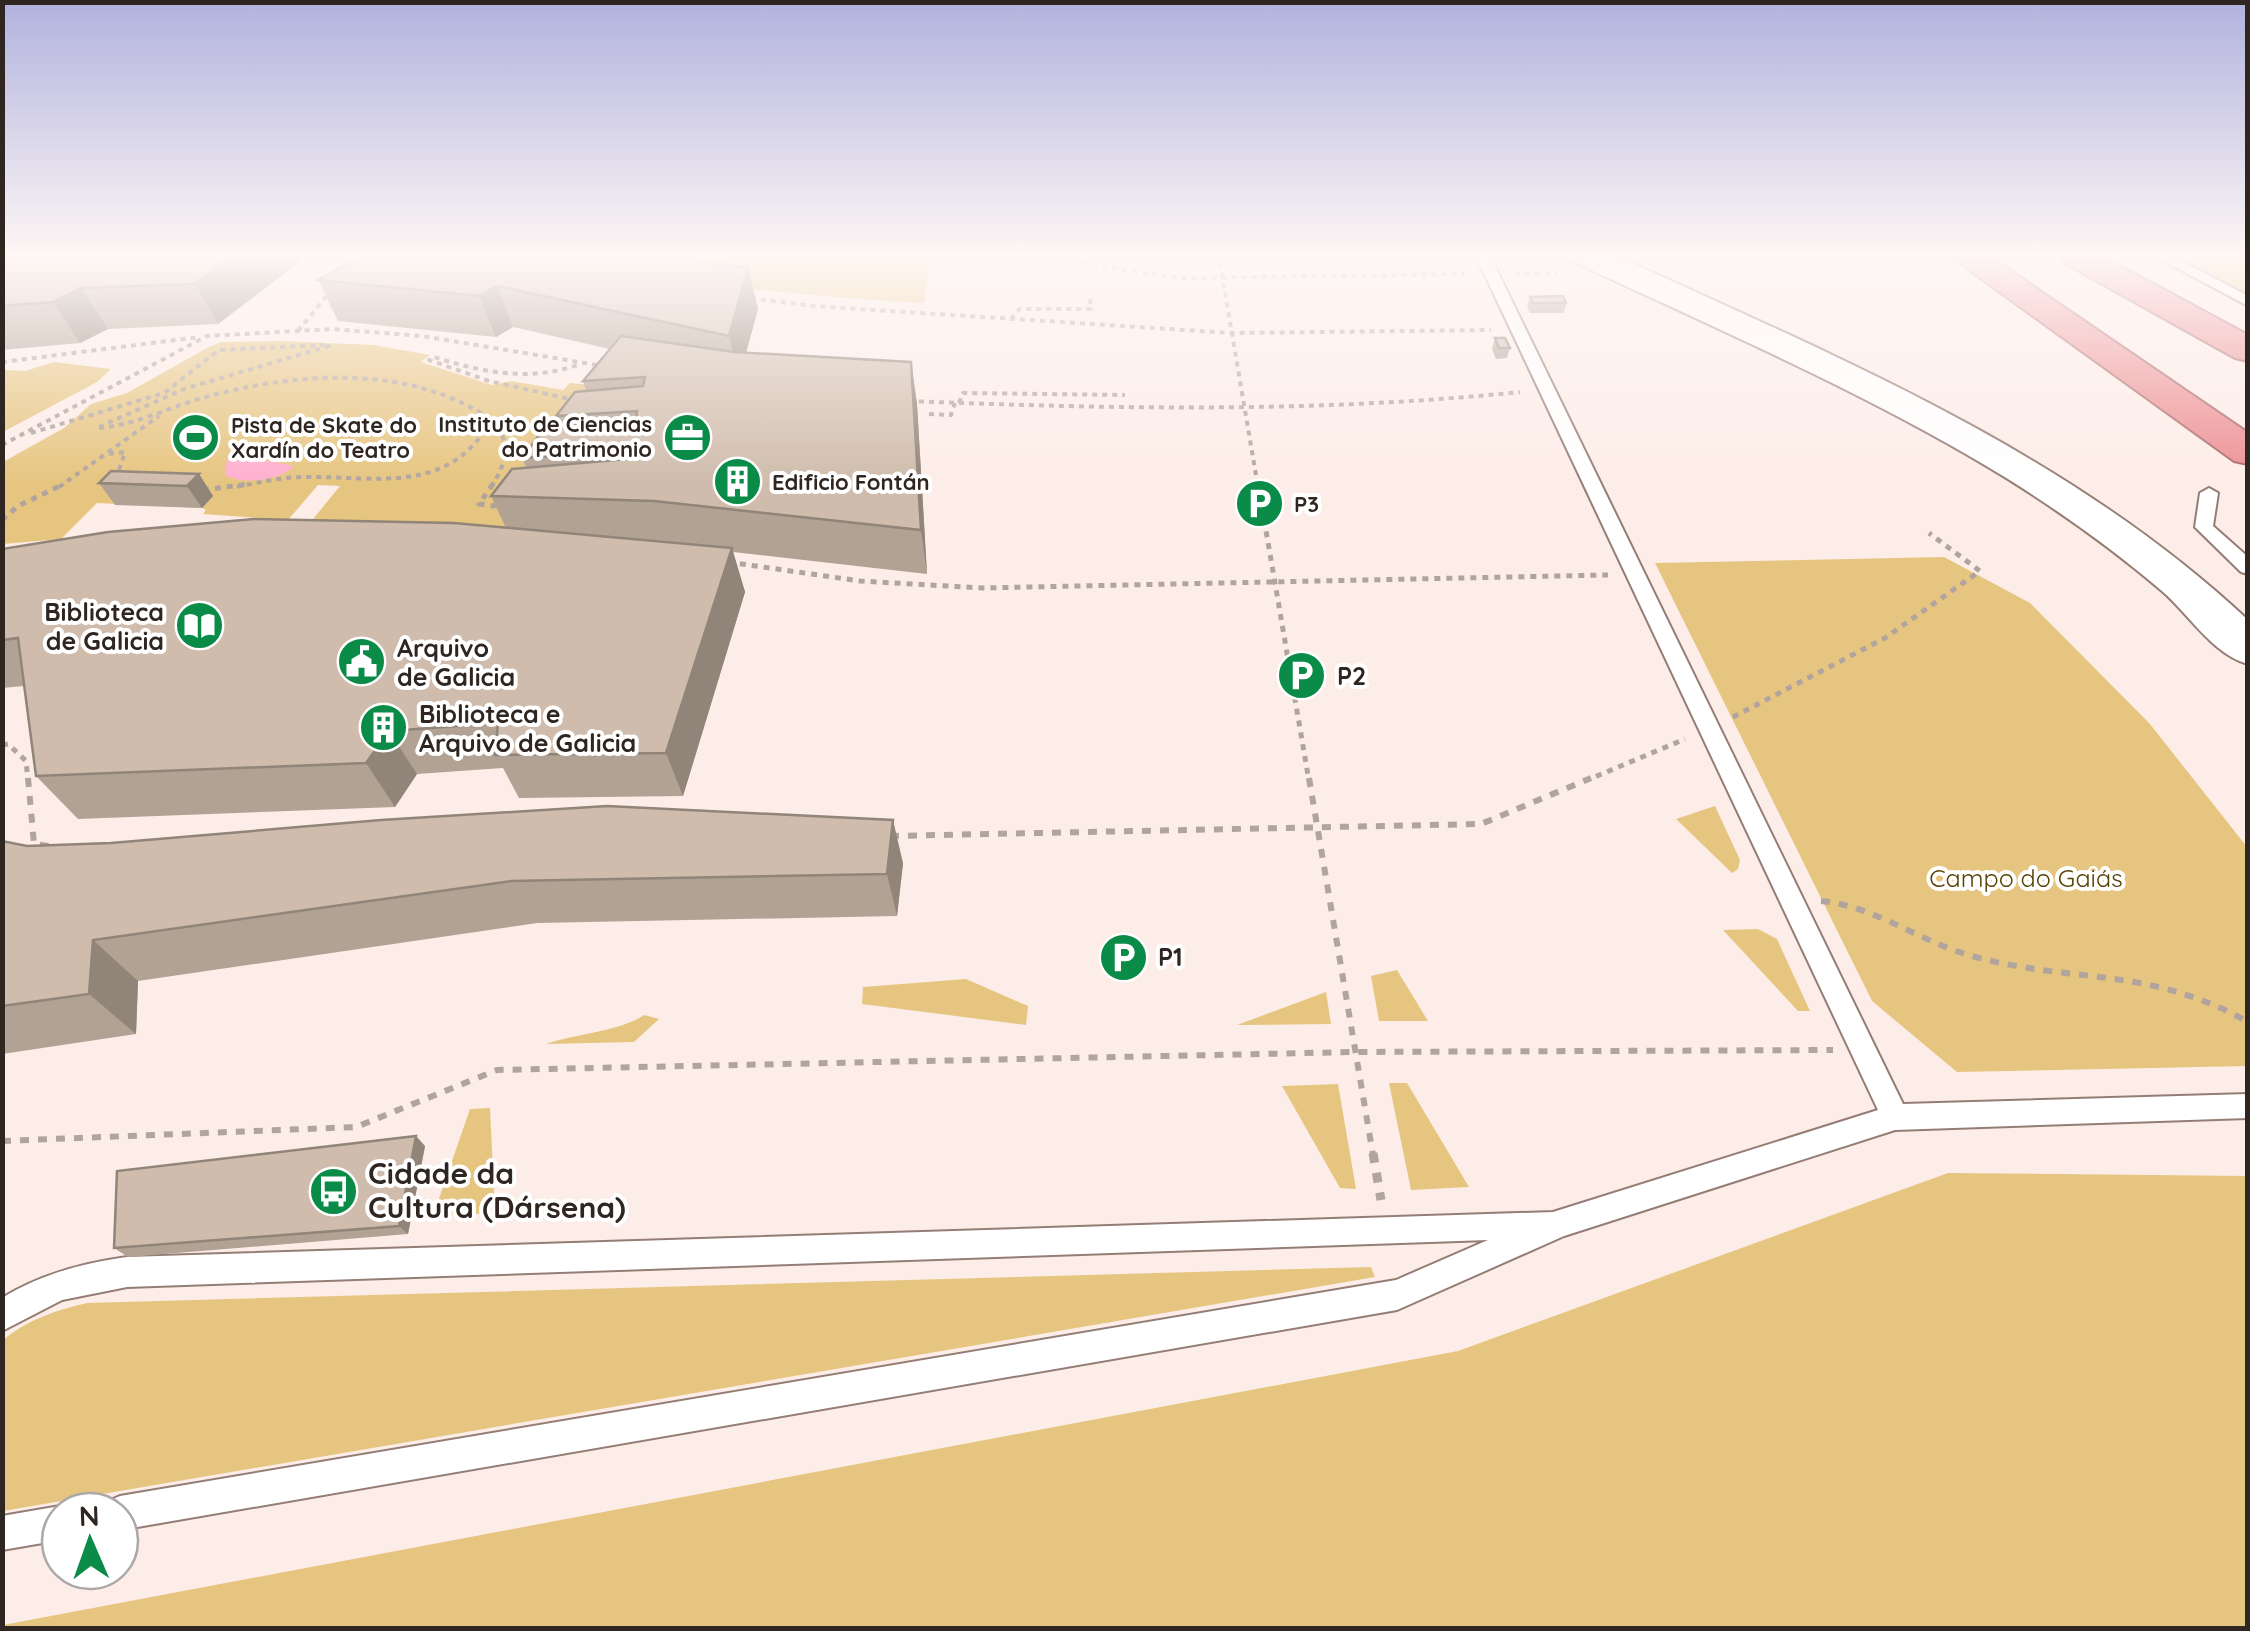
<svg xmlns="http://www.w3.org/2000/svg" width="2250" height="1631" viewBox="0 0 2250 1631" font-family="Quicksand,sans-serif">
<rect width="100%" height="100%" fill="#fdede8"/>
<!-- green -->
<path fill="#e6c580" d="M 510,254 L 931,254 L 924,303 C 784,296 648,277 510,254 Z
M 2148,254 L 2247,254 L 2247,307 L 2161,263 Z
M 279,341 L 373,345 L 430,355 L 421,362 L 492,385 L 511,381 L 563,390 L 570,383 L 626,388 L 518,530 L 305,529 L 340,486 L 318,485 L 288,520 L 203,514 L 206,510 L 202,508 L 97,503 L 61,539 L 3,544 L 3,462 L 64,428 L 91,404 L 127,393 L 207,348 L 221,342 Z
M 54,362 L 111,369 L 97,382 L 3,432 L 3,370 L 25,371 Z
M 1944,557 L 2030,603 L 2150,724 L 2247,847 L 2247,1066 L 1957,1072 L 1872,1001 L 1655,563 Z
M 1715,806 L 1740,860 L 1738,869 L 1732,873 L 1676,819 Z
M 1758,929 L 1777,939 L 1810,1011 L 1798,1011 L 1723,930 Z
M 1397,970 L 1428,1021 L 1379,1021 L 1371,976 Z
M 966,979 L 1028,1006 L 1026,1025 L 862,1004 L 863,987 Z
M 1326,992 L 1331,1024 L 1237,1025 Z
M 644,1015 L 659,1019 L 634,1042 L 546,1044 C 575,1034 621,1031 644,1015 Z
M 1389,1083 L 1407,1083 L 1469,1187 L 1411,1190 Z
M 1338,1084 L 1356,1189 L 1340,1188 L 1282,1086 Z
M 490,1108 L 495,1213 L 433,1216 L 470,1109 Z
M 1948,1173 L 2247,1176 L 2247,1628 L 3,1628 L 3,1625 L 1458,1351 Z
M 1371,1267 L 1375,1277 L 3,1511 L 3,1340 C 27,1320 56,1310 87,1303 Z"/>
<!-- water -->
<path fill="#ffb0ce" d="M 244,450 L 259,459 L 294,466 C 279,481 244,485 225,475 L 227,459 Z"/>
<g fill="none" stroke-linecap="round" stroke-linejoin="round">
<defs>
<path id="lane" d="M 1475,254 L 1489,254 L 1903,1104 L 2248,1094 L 2248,1118 L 1895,1130 L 1564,1236 L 1397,1310 L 120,1530 L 120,1511 L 104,1511 L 108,1501 L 120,1496 L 1396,1280 L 1488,1240 L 127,1287 L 62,1300 L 2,1331 L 2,1298 C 41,1274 83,1263 127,1257 L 1553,1212 L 1878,1110 Z
M 2151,254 L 2168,254 L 2248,296 L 2248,306 Z
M 2209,488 L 2218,493 L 2213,526 L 2248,557 L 2248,574 L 2241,572 L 2195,527 L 2200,493 Z
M 60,1506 L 72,1511 L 60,1511 L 60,1540 L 2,1550 L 2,1516 Z"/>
<path id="secondary" d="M 1568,254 L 1612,254 C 1835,356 2066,450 2248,620 L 2248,664 C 2212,654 2189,614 2162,591 C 2114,550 2062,513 2008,479 C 1870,394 1719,330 1572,261 Z"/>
<path id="highway" d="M 1947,254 L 1986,254 L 2248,433 L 2248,464 L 2234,461 Z
M 2057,254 L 2098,254 L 2248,335 L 2248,361 L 2235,358 L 2061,261 Z"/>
</defs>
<!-- lane casing -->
<use href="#lane" stroke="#947d75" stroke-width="4"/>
<!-- secondary casing -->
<use href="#secondary" stroke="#947d75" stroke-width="4"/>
<!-- highway casing -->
<use href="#highway" stroke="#aa6b6c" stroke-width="4"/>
<!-- path-far3 -->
<path stroke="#b1a49f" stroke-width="4" stroke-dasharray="5 5" stroke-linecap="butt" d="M 1054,254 L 1110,268 L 1183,278 L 1464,274
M 1220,263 L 1258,487
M 1515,273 L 1557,273
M 751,298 L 812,306 L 1232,333 L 1491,330
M 1011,319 L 1019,309 L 1091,309 L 1090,299
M 298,331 L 331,290
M 2,362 L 200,337
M 909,401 C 1113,409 1317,413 1520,392
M 959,403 L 963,393 L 1125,395
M 570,406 L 570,399 L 489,381 L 429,360 L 434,357 C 485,373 530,382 581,364
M 929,414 L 951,415 L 955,403
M 99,427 L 184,389 L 329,346 L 324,345
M 99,428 C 136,425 167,408 202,398 C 295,372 409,363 492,420 C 447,496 380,476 304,477 C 281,477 258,483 235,487
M 31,433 L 164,393 L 219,350 L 324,345
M 2,445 L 207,336 L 332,329 L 422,336 L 603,366
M 109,454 L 125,452 L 116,479
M 59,487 L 159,416
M 491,487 C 507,462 512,443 492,420"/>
<!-- path-far2 -->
<path stroke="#b1a49f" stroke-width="5" stroke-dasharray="6 6" stroke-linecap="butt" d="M 493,484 L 479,504 L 494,506 L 498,501
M 1258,484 L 1309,781
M 203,490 L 249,484
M 2,520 L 18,506 L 64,484
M 728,562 L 860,581 L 982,588 L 1608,575
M 1733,717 L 1885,638 L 1980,571 L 1929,533
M 2,745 L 8,744 L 26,761 L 28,781
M 1585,781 L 1685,739"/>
<!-- path-far1 -->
<path stroke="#b1a49f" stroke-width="6" stroke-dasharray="9 9" stroke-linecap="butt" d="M 28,778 L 34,844 L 49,846
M 1309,778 L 1373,1155
M 890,836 L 1481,824 L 1591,778
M 1821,901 C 1875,906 1920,942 1972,956 C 2073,984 2149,966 2248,1022
M 2,1141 L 356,1127 L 497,1070 L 1355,1052 L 1833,1050"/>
<!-- path -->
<path stroke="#b1a49f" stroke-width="9" stroke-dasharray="10 10" stroke-linecap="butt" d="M 1373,1153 L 1381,1200"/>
<!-- lane -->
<use href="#lane" fill="#fff" fill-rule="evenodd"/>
<!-- secondary -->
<use href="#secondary" fill="#fff" fill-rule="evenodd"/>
<!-- highway -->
<use href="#highway" fill="#ed9094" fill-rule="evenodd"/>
</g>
<!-- wall -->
<path fill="#b2a294" d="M 2,254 L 310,254 L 218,324 L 108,329 L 80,343 L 2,350 Z
M 748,268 L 758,309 L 746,353 L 911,362 L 917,404 L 927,574 L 733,552 L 745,592 L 683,796 L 519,798 L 503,768 L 417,774 L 395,807 L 78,819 L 36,776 L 24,686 L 2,688 L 2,549 L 506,528 L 491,496 L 526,467 L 522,458 L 560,426 L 556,416 L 586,391 L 583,381 L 610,349 L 513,327 L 496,337 L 338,321 L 318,280 Z
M 1530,297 L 1566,303 L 1564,313 L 1530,313 L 1527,307 Z
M 1495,338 L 1510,348 L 1507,358 L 1496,359 L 1492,349 Z
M 199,474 L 213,496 L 202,508 L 115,505 L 99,483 Z
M 2,841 L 27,846 L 903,863 L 897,916 L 537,923 L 138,981 L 136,1034 L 2,1054 Z
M 425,1146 L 408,1234 L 128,1257 L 114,1248 Z"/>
<!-- shaded-wall -->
<path fill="#918478" d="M 235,254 L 310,254 L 218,324 L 195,284 Z
M 748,268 L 758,309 L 739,378 L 729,336 Z
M 497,286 L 513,327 L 496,337 L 479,296 Z
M 81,288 L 108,329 L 80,343 L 53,302 Z
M 911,362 L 917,404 L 927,574 L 921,530 Z
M 199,474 L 213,496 L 202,508 L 187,486 Z
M 732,548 L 745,592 L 683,796 L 666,753 Z
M 389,731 L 417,774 L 395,807 L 366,763 Z
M 893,820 L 903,863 L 897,916 L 887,874 Z
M 93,940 L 138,981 L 136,1034 L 89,994 Z
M 416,1136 L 425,1146 L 408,1234 L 399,1226 Z"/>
<!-- building -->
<path fill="#cfbcac" stroke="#918478" stroke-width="2.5" d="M 2,254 L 235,254 L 195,284 L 81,288 L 53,302 L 2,306 Z
M 367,254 L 653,254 L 748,268 L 729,336 L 497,286 L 479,296 L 318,280 Z
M 1563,296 L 1566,303 L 1533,303 L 1530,297 Z
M 621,336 L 734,352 L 911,362 L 921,530 L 654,501 L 491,496 L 512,469 L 627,459 L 630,451 L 522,458 L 545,427 L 636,421 L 637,411 L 556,416 L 575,392 L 643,386 L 645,377 L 583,381 Z
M 1495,338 L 1505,338 L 1510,348 L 1499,348 Z
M 111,471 L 199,474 L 187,486 L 99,483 Z
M 254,519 L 454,523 L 732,548 L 666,753 L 495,755 L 498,723 L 389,731 L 366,763 L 36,776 L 18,638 L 2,640 L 2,549 L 108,532 Z
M 607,806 L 893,820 L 887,874 L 511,881 L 93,940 L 89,994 L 2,1006 L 2,841 L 27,846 L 111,843 L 381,820 Z
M 416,1136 L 399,1226 L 114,1248 L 117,1171 Z"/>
<!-- sky -->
<linearGradient id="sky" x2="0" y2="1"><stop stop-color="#b1b2de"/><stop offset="0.53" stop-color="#fef7f5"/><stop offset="1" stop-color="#fef7f5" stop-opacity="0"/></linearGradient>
<rect width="2250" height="483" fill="url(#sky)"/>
<!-- icons -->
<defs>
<symbol id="office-disc" viewBox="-11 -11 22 22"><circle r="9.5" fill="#0a8b47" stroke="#fff"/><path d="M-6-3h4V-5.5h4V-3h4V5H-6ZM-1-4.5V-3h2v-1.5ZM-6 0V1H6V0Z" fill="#fff"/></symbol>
<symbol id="stadium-disc" viewBox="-11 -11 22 22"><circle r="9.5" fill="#0a8b47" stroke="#fff"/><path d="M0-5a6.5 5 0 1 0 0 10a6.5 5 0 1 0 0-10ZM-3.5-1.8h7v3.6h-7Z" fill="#fff"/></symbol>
<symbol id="building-disc" viewBox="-11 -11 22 22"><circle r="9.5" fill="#0a8b47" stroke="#fff"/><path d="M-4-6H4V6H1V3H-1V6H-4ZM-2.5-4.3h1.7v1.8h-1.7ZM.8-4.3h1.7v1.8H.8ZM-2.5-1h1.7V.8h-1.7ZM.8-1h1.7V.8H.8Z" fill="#fff"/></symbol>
<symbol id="parking-disc" viewBox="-11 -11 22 22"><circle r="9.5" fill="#0a8b47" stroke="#fff"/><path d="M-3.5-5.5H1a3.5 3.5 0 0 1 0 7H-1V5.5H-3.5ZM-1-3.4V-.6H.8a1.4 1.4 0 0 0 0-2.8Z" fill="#fff"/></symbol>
<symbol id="library-disc" viewBox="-11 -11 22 22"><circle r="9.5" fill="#0a8b47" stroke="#fff"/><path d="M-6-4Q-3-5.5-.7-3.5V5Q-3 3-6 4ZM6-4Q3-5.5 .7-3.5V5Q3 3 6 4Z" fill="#fff"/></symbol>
<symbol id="civic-disc" viewBox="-11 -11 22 22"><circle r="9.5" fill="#0a8b47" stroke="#fff"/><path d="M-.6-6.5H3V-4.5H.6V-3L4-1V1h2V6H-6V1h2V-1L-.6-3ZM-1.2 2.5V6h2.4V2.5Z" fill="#fff"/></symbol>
<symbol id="bus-disc" viewBox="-11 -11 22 22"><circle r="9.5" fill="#0a8b47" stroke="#fff"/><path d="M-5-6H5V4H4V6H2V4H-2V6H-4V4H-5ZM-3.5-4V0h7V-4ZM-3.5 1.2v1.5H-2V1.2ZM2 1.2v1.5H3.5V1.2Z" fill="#fff"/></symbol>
</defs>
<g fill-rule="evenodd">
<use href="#office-disc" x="660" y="410" width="55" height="55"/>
<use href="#stadium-disc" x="168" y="410" width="55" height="55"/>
<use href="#building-disc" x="710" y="454" width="55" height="55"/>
<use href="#parking-disc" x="1232" y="476" width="55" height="55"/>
<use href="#library-disc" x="172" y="598" width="55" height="55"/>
<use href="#civic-disc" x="334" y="634" width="55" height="55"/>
<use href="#parking-disc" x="1274" y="648" width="55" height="55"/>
<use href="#building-disc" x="356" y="700" width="55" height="55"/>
<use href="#parking-disc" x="1096" y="930" width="55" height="55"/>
<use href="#bus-disc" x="306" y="1164" width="55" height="55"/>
</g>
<g text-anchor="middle" stroke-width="8" stroke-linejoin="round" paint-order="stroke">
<!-- far-poi labels -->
<g font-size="22" font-weight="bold" fill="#2f2622" stroke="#fff" text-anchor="start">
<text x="652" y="432" text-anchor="end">Instituto de Ciencias<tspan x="652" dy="25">do Patrimonio</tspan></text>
<text x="231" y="433">Pista de Skate do<tspan x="231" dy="25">Xardín do Teatro</tspan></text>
<text x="772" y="490">Edificio Fontán</text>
<text x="1294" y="512">P3</text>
</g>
<!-- poi labels -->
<g font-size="25" font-weight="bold" fill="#2f2622" stroke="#fff" text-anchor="start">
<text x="164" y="621" text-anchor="end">Biblioteca<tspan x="164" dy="29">de Galicia</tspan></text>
<text x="397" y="657">Arquivo<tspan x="397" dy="29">de Galicia</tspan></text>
<text x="1337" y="685">P2</text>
<text x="419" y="723">Biblioteca e<tspan x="419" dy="29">Arquivo de Galicia</tspan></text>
<text x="1158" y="966">P1</text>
</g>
<!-- park labels -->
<g font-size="25" fill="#594205" stroke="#fff">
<text x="2026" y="887">Campo do Gaiás</text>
</g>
<!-- near-poi labels -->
<g font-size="30" font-weight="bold" fill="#2f2622" stroke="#fff" text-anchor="start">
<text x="368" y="1184">Cidade da<tspan x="368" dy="34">Cultura (Dársena)</tspan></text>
</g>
</g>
<!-- border -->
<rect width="2250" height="1631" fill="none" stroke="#2f2622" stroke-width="10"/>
<!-- north arrow -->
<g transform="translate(90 1541) rotate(358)"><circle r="48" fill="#ffffff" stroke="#aca8a7" stroke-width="2.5"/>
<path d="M0-8L18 38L0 25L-18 38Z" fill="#0a8b47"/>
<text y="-15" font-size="28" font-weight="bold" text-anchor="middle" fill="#2f2622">N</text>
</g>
</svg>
